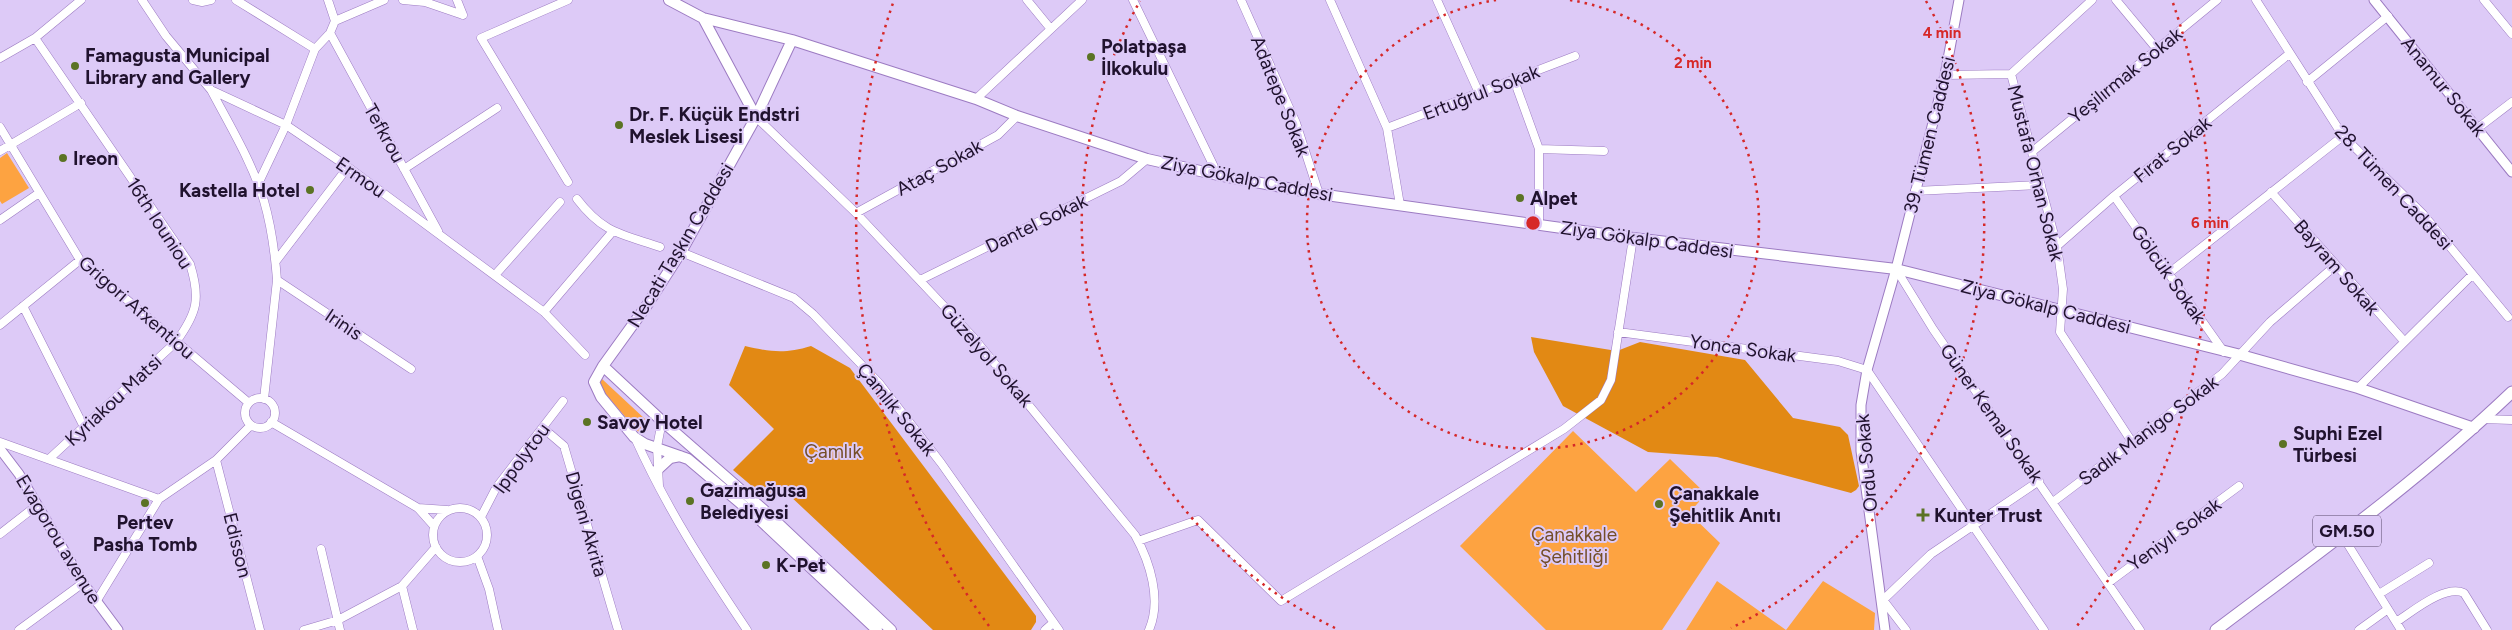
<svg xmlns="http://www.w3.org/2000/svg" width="2512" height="630" viewBox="0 0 2512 630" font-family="Figtree,sans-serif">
<rect width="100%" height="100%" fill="#ddcaf7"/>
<!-- green -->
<path fill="#fda341" d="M 7,153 L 29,188 L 2,204 L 0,201 L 0,158 Z
M 602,379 L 645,419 L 648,430 L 641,435 L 602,390 L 599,384 Z
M 1573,431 L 1636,492 L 1670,459 L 1706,494 L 1689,513 L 1720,543 L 1662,630 L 1546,630 L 1460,546 Z
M 1717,581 L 1786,630 L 1823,581 L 1875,613 L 1874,630 L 1686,630 Z"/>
<!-- forest -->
<path fill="#e28914" d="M 1531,337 L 1617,351 L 1640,342 L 1745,360 L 1793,418 L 1840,427 L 1848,435 L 1859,486 L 1856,490 L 1851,493 L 1717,457 L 1648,452 L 1563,406 L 1534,352 Z
M 745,346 C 771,352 785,354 811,346 L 850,368 L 1036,616 L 1036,622 L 1031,630 L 933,630 L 788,494 L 765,497 L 733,470 L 774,429 L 729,385 Z"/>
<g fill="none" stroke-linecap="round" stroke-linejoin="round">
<defs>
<path id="minor" d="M 142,0 L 166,36 L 211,90 L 286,125 L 348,167 L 544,312 L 585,355
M 193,0 L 202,2 L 211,0
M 236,0 L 315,49
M 328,0 L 335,21
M 403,0 L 425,2 L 463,15
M 457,0 L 463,15
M 568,0 L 481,38 L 568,182
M 1027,0 L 1050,28
M 1133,0 L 1218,175
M 1241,0 L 1296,123 L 1319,194
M 1330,0 L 1387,128 L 1400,205
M 1437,0 L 1479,93
M 2116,0 L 2156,48
M 2256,0 L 2343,136 L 2423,214 L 2508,317
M 2484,0 L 2512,34
M 335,21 L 384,0
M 330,33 L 438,231
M 35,38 L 190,264 C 201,299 197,313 176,342 L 49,459
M 0,58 L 35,38 L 81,0
M 2011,74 L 2057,246 L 2063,289 L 2060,332 L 2132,442
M 2011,74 L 2092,0
M 1945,75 L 2011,74
M 1514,80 L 1539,149 L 1539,224
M 2307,82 L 2388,16
M 211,90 C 230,126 252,162 264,201 C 271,225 275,254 277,280 L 264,399
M 976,99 L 1082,0
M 756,117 L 856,213 L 973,337 L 1135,535 C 1150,562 1162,600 1149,630
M 0,127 L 80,260 L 249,403
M 1387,128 L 1575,56
M 2478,128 L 2512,102
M 1539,149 L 1604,151
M 0,151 L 81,103
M 2033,151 L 2217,0
M 404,169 L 497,108
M 258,184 L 286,125 L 315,49 L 330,33 L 335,21
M 1915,191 L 2041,185
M 2271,192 L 2404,341
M 2114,196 L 2224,352
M 577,199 C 603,233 621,234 660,247
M 856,213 L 998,135 L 1017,116
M 0,220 L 39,193
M 2057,246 L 2114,196 L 2289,54
M 681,252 L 794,298 L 813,314 L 879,383 L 941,463 L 1059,630
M 276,261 L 348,167
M 1896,269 L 1933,329 L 2140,630
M 2169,273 L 2343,136
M 495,275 L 560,202
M 277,280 L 411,369
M 920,280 L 1121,181 L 1147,159
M 23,306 L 84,427
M 544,312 L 613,231
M 0,325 L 80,260
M 1618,332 L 1838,361 L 1867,370 L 2044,630
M 2358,388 L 2472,275
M245 413a15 15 0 1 1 30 0a15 15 0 1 1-30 0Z
M 2483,419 L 2512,420
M 271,422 L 418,508 L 434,526
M 543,428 L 564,446 L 618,630
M 635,438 C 667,509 704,566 747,630
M 0,442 L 159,499
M 216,460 L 260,630
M 659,486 L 657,447 L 662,421
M 2053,502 L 2222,374 L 2270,322 L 2336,265
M433 535a27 27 0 1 1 54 0a27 27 0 1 1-54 0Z
M 418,508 L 447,510
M 481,517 L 496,488 L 563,401
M 0,534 L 36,506
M 2342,535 L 2401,630
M 1138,541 L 1198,520 L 1281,601 L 1564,429 L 1601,400 L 1611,380 L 1633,238
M 321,549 L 340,630
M 477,556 L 489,589 L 498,630
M 2108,583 L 2239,486
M 402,586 L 413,630
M 2379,594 L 2429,563
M 96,602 L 159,499 L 216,460 L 251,425
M 2396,622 C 2412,612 2445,584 2464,593 L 2487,630
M 19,630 L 83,583
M 304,630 L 338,620 L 402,586 L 436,547
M 1045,630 L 1053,623
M 1906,630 L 1883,600 L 1931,554 L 2039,481
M 2359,630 L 2388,609"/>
<path id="tertiary" d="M 2374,0 L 2512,172
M 0,449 L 19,474 L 83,583 L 118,630
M 1885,630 L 1861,451 L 1861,405 L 1867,370 L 1896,269 L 1945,75 L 1959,0"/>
<path id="secondary" d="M 669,0 L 703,18 L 792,40 L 976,99 L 1017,116 L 1147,159 L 1218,175 L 1319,194 L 1633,238 L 1896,269 L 2241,355 L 2358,388 L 2474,428
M 703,18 L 756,117
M 792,40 L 756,117 L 681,252 L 647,305 L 603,366 L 594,382 L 601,397 L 634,437 L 645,444 L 688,459 L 758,518 L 877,630
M 603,366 L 662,421 L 765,511 L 891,630
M 657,470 L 670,458 L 680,456"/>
<path id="primary" d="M 2216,630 C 2317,554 2421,479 2512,392"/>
</defs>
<!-- minor casing -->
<use href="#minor" stroke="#9c7bc2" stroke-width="9"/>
<!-- tertiary casing -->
<use href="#tertiary" stroke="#9c7bc2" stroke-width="11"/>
<!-- secondary casing -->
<use href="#secondary" stroke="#9c7bc2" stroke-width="12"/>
<!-- primary casing -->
<use href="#primary" stroke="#9c7bc2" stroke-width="13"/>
<!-- minor -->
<use href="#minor" stroke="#fff" stroke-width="8"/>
<!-- tertiary -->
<use href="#tertiary" stroke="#fff" stroke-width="9"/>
<!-- secondary -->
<use href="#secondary" stroke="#fff" stroke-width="10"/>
<!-- primary -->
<use href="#primary" stroke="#fff" stroke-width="11"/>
</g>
<!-- distance rings -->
<g fill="none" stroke="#d62828" stroke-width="2.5" stroke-dasharray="2.5 5">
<path d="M1570 0A226 226 0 1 1 1496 0"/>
<path d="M1335 628A451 451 0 0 1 1140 1M1926 1A451 451 0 0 1 1731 628"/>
<path d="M989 626A677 677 0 0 1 893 3M2173 3A677 677 0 0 1 2077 626"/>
</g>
<!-- markers -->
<g fill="#5b7324" stroke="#ddcaf7" stroke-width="2">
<circle cx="1091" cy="57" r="5"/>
<circle cx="75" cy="66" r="5"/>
<circle cx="619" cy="125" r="5"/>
<circle cx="63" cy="158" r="5"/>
<circle cx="310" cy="190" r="5"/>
<circle cx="1520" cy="198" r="5"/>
<circle cx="587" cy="422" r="5"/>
<circle cx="2283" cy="444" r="5"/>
<circle cx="690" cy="501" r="5"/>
<circle cx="145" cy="503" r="5"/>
<circle cx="1659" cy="504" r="5"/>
<path d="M1920.5 507.5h5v5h5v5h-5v5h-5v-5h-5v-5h5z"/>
<circle cx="766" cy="565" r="5"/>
</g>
<g text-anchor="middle" stroke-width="4" stroke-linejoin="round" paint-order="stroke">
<!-- shield labels -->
<rect fill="#ddcaf7" stroke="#59496a" stroke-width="1" x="2313" y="515.5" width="68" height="31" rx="4"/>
<g font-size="18" font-weight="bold" fill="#20122e">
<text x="2347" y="537">GM.50</text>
</g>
<!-- poi labels -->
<g font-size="19" font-weight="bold" fill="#20122e" stroke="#ddcaf7" text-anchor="start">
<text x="1101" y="53">Polatpaşa<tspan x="1101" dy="22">İlkokulu</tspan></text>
<text x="85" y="62">Famagusta Municipal<tspan x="85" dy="22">Library and Gallery</tspan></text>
<text x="629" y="121">Dr. F. Küçük Endstri<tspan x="629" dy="22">Meslek Lisesi</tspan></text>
<text x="73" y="165">Ireon</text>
<text x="300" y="197" text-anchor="end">Kastella Hotel</text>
<text x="1530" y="205">Alpet</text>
<text x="597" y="429">Savoy Hotel</text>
<text x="2293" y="440">Suphi Ezel<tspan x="2293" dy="22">Türbesi</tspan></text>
<text x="700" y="497">Gazimağusa<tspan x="700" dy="22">Belediyesi</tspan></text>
<text x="1669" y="500">Çanakkale<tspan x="1669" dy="22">Şehitlik Anıtı</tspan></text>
<text x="1934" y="522">Kunter Trust</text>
<text x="145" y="529" text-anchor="middle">Pertev<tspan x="145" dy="22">Pasha Tomb</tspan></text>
<text x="776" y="572">K-Pet</text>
</g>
<!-- street labels -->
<g font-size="19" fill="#20122e" stroke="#ddcaf7">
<text transform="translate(2125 75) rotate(-39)" y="7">Yeşilırmak Sokak</text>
<text transform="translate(2444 86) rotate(51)" y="7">Anamur Sokak</text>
<text transform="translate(1481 92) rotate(-21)" y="7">Ertuğrul Sokak</text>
<text transform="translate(1281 96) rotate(68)" y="7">Adatepe Sokak</text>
<text transform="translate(385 133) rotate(61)" y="7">Tefkrou</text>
<text transform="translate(1929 135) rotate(-76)" y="7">39. Tümen Caddesi</text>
<text transform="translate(2172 149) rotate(-39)" y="7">Fırat Sokak</text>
<text transform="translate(939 167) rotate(-29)" y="7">Ataç Sokak</text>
<text transform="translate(2036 173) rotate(76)" y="7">Mustafa Orhan Sokak</text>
<text transform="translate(361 177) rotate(35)" y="7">Ermou</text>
<text transform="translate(1247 178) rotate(11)" y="7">Ziya Gökalp Caddesi</text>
<text transform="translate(2394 187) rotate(47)" y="7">28. Tümen Caddesi</text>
<text transform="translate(160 223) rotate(57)" y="7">16th Iouniou</text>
<text transform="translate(1036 223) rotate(-26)" y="7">Dantel Sokak</text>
<text transform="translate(1647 239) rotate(8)" y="7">Ziya Gökalp Caddesi</text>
<text transform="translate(680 245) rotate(-59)" y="7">Necati Taşkın Caddesi</text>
<text transform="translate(2337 267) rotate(49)" y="7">Bayram Sokak</text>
<text transform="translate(2169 274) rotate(55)" y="7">Gölcük Sokak</text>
<text transform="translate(2046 306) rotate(14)" y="7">Ziya Gökalp Caddesi</text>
<text transform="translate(137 307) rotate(41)" y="7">Grigori Afxentiou</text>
<text transform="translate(344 324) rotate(34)" y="7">Irinis</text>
<text transform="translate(1743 348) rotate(8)" y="7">Yonca Sokak</text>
<text transform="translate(987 355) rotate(49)" y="7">Güzelyol Sokak</text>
<text transform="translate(113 400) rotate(-43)" y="7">Kyriakou Matsi</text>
<text transform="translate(897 409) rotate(51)" y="7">Çamlık Sokak</text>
<text transform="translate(1992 413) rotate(55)" y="7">Güner Kemal Sokak</text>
<text transform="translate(2148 430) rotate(-37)" y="7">Sadık Manigo Sokak</text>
<text transform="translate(521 458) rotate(-54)" y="7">Ippolytou</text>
<text transform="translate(1866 463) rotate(-95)" y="7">Ordu Sokak</text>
<text transform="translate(587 524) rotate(74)" y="7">Digeni Akrita</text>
<text transform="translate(2174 534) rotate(-36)" y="7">Yeniyıl Sokak</text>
<text transform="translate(59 539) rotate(59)" y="7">Evagorou avenue</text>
<text transform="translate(238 545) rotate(76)" y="7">Edisson</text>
</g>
<!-- park labels -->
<g font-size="19" fill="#744e28" stroke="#ddcaf7">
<text x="833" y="458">Çamlık</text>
<text x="1574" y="541">Çanakkale<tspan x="1574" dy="22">Şehitliği</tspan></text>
</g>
</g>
<circle cx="1533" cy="223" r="8" fill="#d62828" stroke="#ddcaf7" stroke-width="2.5"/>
<g font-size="15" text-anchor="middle" font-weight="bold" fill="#d62828" stroke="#ddcaf7" stroke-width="4" stroke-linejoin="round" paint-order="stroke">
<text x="1942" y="38">4 min</text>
<text x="1693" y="68">2 min</text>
<text x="2210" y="228">6 min</text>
</g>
</svg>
